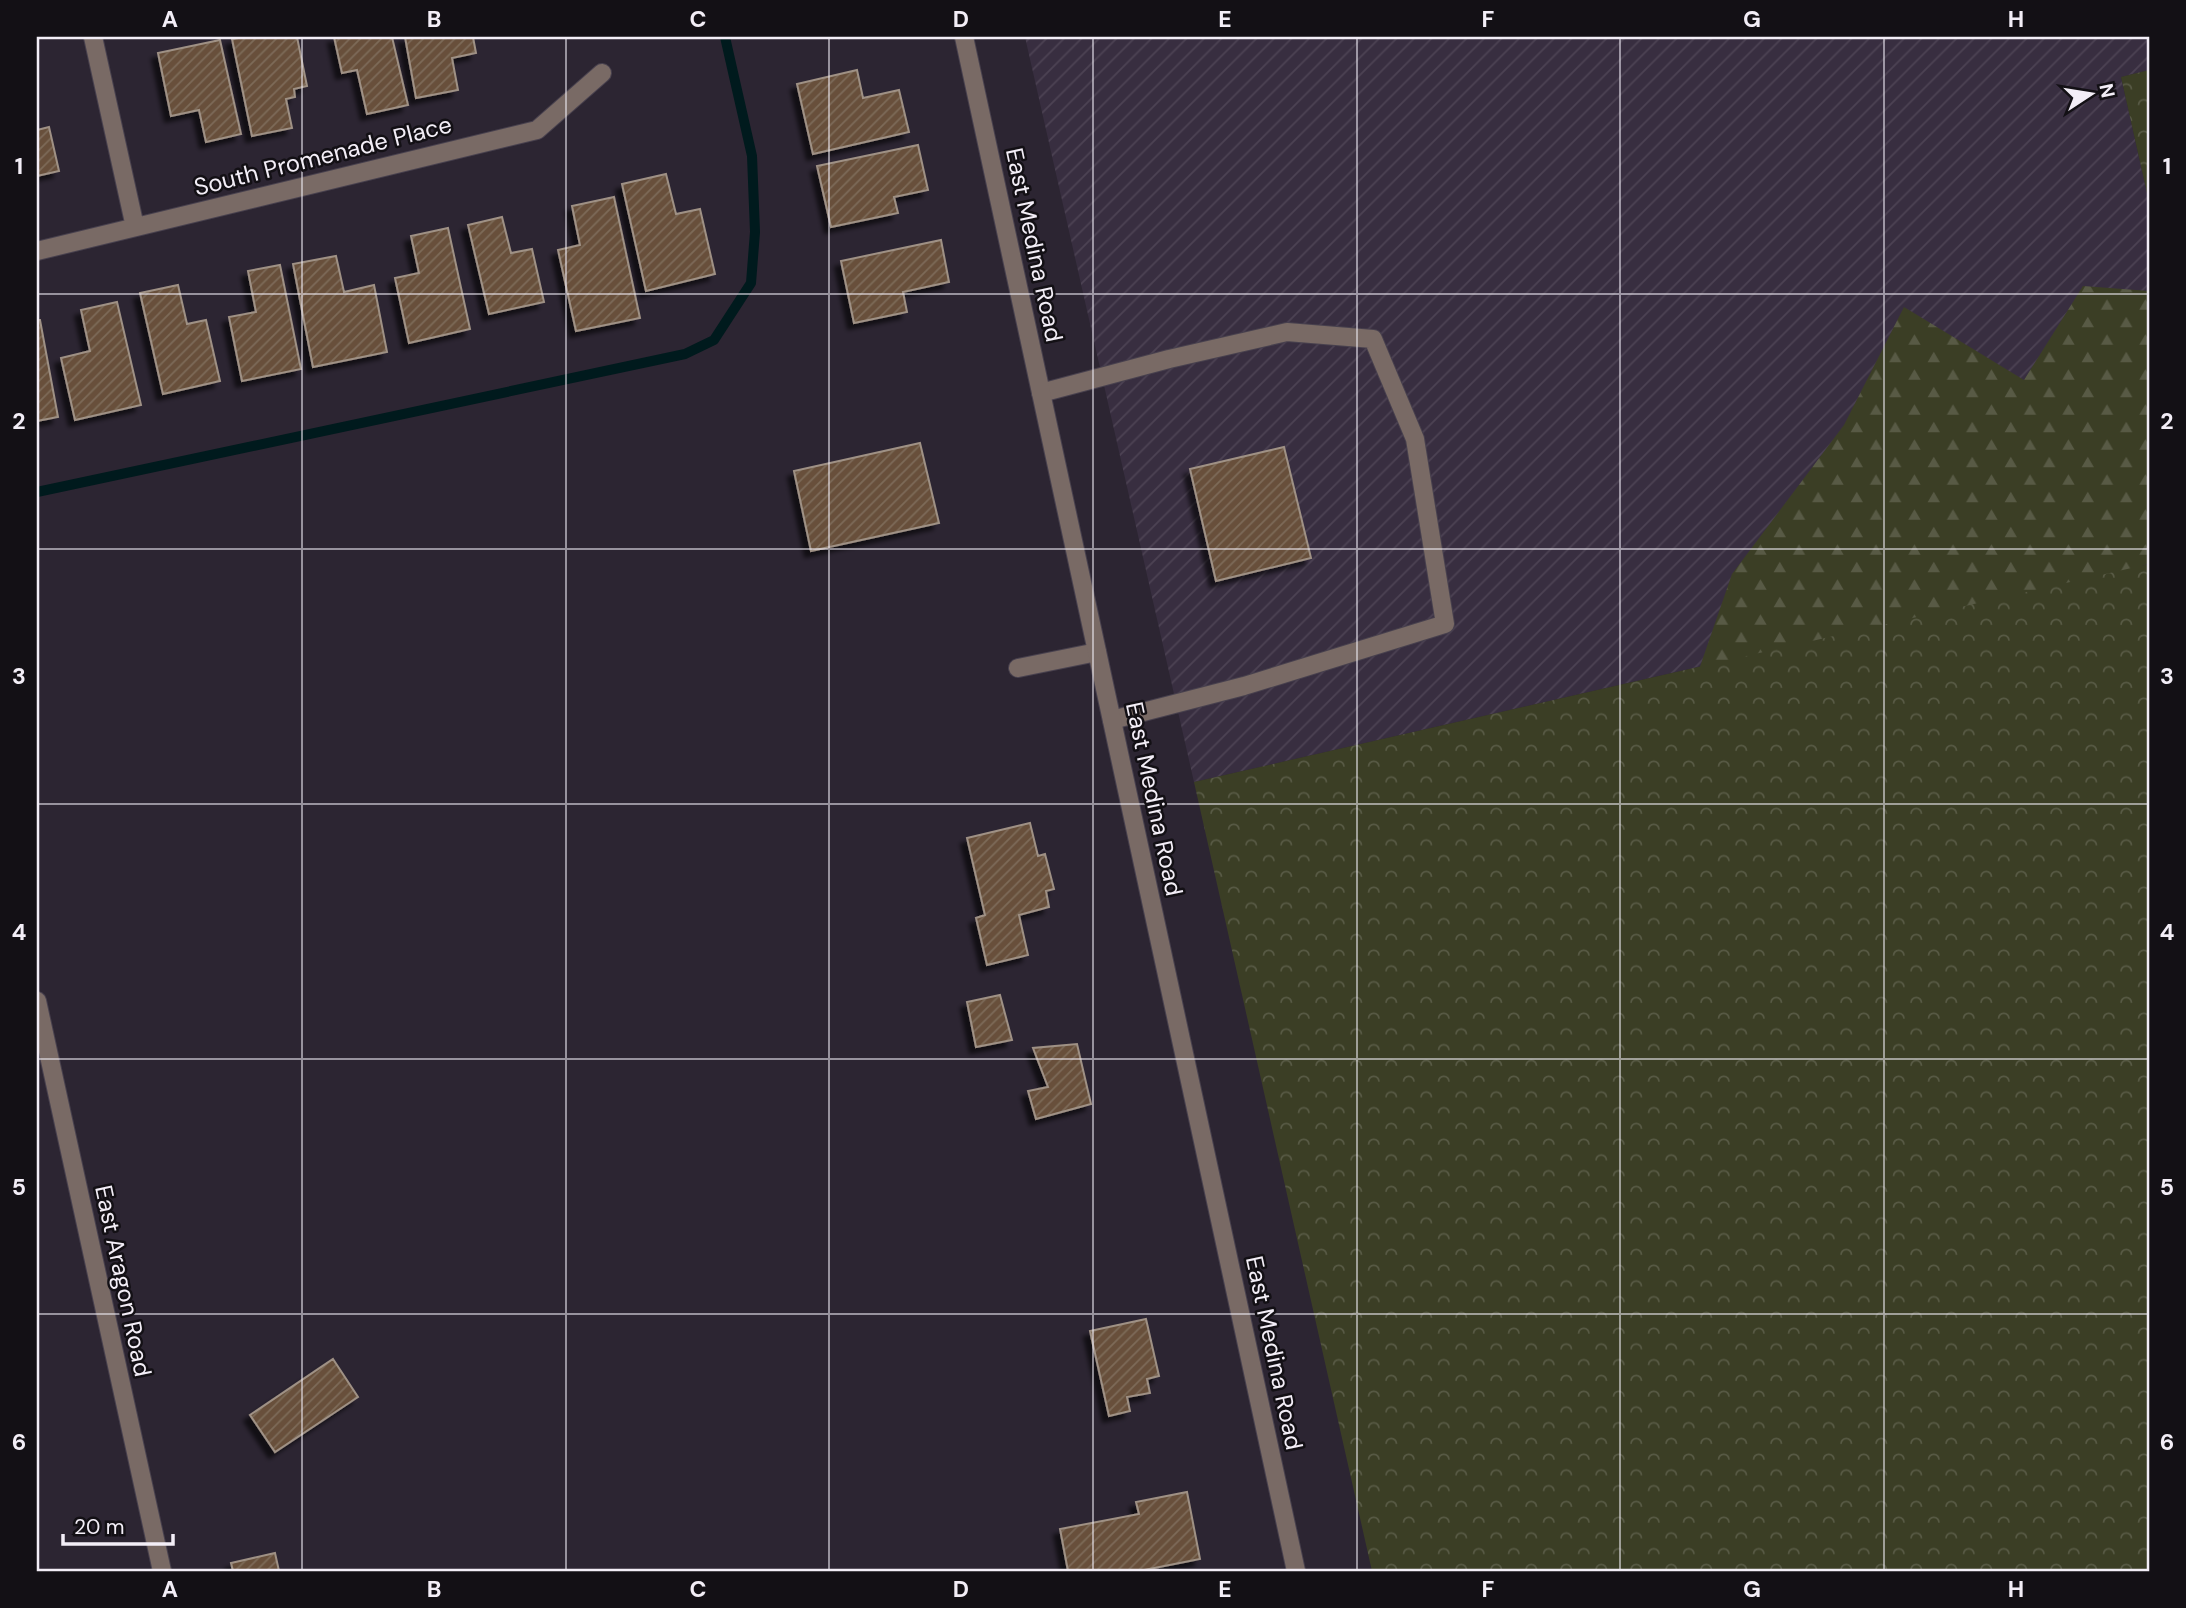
<svg xmlns="http://www.w3.org/2000/svg" width="2186" height="1608" viewBox="0 0 2186 1608" font-family="'DM Sans',sans-serif">
<defs>
<pattern id="industrial-furrows" width="10" height="10" patternUnits="userSpaceOnUse" patternTransform="scale(1.75)"><rect width="10" height="10" fill="#382e40"/><path d="M-1 1l2-2M0 10L10 0M9 11l2-2" fill="none" stroke="#4c4253"/></pattern>
<pattern id="forest-firs" width="22" height="20" patternUnits="userSpaceOnUse" patternTransform="scale(1.75)"><rect width="22" height="20" fill="#3b3e25"/><path d="M5 1l3.5 6h-7zM16 11l3.5 6h-7z" fill="#585a45"/></pattern>
<pattern id="park-crowns" width="20" height="18" patternUnits="userSpaceOnUse" patternTransform="scale(1.75)"><rect width="20" height="18" fill="#3b3e25"/><path d="M2 6a3 3 0 1 1 6 0M12 15a3 3 0 1 1 6 0" fill="none" stroke="#585a45"/></pattern>
<pattern id="building-hatch" width="6" height="6" patternUnits="userSpaceOnUse" patternTransform="scale(1.75)"><rect width="6" height="6" fill="#67503b"/><path d="M-1 1l2-2M0 6l6-6M5 7l2-2" fill="none" stroke="#7d6a58"/></pattern>
<filter id="shadow"><feDropShadow dx="-6" dy="6" stdDeviation="2" flood-color="#0009"/></filter>
</defs>
<rect width="100%" height="100%" fill="#2c2532"/>
<!-- industrial -->
<path fill="url(#industrial-furrows)" d="M 1025,37 L 2149,37 L 2149,70 L 2121,77 L 2149,202 L 2149,564 L 1194,782 Z"/>
<!-- forest -->
<path fill="url(#forest-firs)" d="M 2083,286 L 2149,291 L 2149,563 L 2121,575 L 1695,681 L 1732,574 L 1844,425 L 1904,307 L 2024,380 Z"/>
<!-- park -->
<path fill="url(#park-crowns)" d="M 2149,70 L 2149,202 L 2121,77 Z
M 2149,564 L 2149,1571 L 1372,1571 L 1194,782 Z"/>
<g fill="none" stroke-linecap="round" stroke-linejoin="round">
<!-- stream -->
<path stroke="#001a1d" stroke-width="10" d="M 37,492 L 685,354 L 714,340 L 751,283 L 755,232 L 752,156 L 725,37"/>
</g>
<!-- building -->
<path fill="url(#building-hatch)" stroke="#9f9185" stroke-width="2" filter="url(#shadow)" d="M 245,37 L 297,37 L 307,86 L 294,89 L 295,97 L 286,99 L 292,128 L 252,136 L 232,39 Z
M 334,37 L 392,37 L 408,105 L 367,114 L 357,70 L 342,73 Z
M 405,37 L 473,37 L 476,53 L 452,58 L 458,90 L 416,98 Z
M 220,40 L 241,134 L 206,142 L 199,110 L 171,116 L 158,53 Z
M 857,70 L 863,98 L 899,90 L 909,132 L 813,154 L 797,84 Z
M 49,127 L 59,171 L 37,176 L 37,130 Z
M 918,145 L 928,190 L 894,197 L 898,213 L 831,227 L 817,166 Z
M 666,174 L 676,214 L 700,209 L 715,274 L 646,291 L 622,184 Z
M 614,197 L 640,318 L 576,331 L 558,250 L 580,245 L 572,206 Z
M 502,217 L 511,253 L 532,249 L 544,302 L 489,314 L 468,225 Z
M 448,228 L 470,329 L 409,343 L 395,278 L 419,273 L 411,236 Z
M 941,240 L 949,282 L 903,292 L 907,312 L 854,323 L 841,261 Z
M 336,256 L 344,292 L 374,285 L 387,352 L 313,367 L 293,264 Z
M 280,265 L 301,369 L 242,381 L 229,317 L 256,312 L 248,271 Z
M 178,285 L 187,324 L 206,320 L 220,381 L 163,394 L 140,293 Z
M 117,302 L 141,405 L 75,420 L 61,358 L 90,351 L 81,310 Z
M 37,320 L 40,320 L 58,417 L 37,421 Z
M 920,443 L 939,523 L 811,551 L 794,471 Z
M 1284,447 L 1311,558 L 1216,581 L 1190,469 Z
M 1030,823 L 1038,856 L 1045,854 L 1054,889 L 1046,891 L 1049,907 L 1019,915 L 1028,955 L 987,965 L 976,918 L 985,915 L 967,838 Z
M 1000,995 L 1012,1040 L 976,1047 L 967,1002 Z
M 1077,1044 L 1091,1104 L 1036,1119 L 1028,1091 L 1048,1087 L 1033,1048 Z
M 1146,1319 L 1159,1376 L 1147,1379 L 1150,1393 L 1127,1397 L 1130,1411 L 1109,1416 L 1090,1331 Z
M 333,1359 L 358,1397 L 275,1452 L 250,1415 Z
M 1187,1492 L 1200,1559 L 1139,1571 L 1068,1571 L 1060,1529 L 1139,1514 L 1136,1502 Z
M 275,1553 L 279,1571 L 233,1571 L 231,1563 Z"/>
<g fill="none" stroke-linecap="round" stroke-linejoin="round">
<defs>
<path id="service" d="M 1041,393 L 1169,359 L 1287,332 L 1373,339 L 1415,439 L 1445,624 L 1244,686 L 1112,720
M 1018,668 L 1097,652"/>
<path id="minor" d="M 93,37 L 135,227
M 964,37 L 1296,1571
M 37,251 L 537,130 L 602,73
M 37,1001 L 162,1571"/>
</defs>
<!-- service casing -->
<use href="#service" stroke="#48414e" stroke-width="20"/>
<!-- minor casing -->
<use href="#minor" stroke="#48414e" stroke-width="20"/>
<!-- service -->
<use href="#service" stroke="#796a65" stroke-width="18"/>
<!-- minor -->
<use href="#minor" stroke="#796a65" stroke-width="18"/>
</g>
<!-- grid -->
<path fill="none" stroke="#f3eef7" stroke-width="2" stroke-opacity="0.55" d="M 302,37 L 302,1571M 566,37 L 566,1571M 829,37 L 829,1571M 1093,37 L 1093,1571M 1357,37 L 1357,1571M 1620,37 L 1620,1571M 1884,37 L 1884,1571M 37,294 L 2149,294M 37,549 L 2149,549M 37,804 L 2149,804M 37,1059 L 2149,1059M 37,1314 L 2149,1314"/>
<g text-anchor="middle" stroke-width="5" stroke-linejoin="round" paint-order="stroke">
<!-- street labels -->
<g font-size="24" fill="#f3eef7" stroke="#131015">
<text transform="translate(323 156) rotate(-14)" y="8">South Promenade Place</text>
<text transform="translate(1034 245) rotate(78)" y="8">East Medina Road</text>
<text transform="translate(1154 799) rotate(78)" y="8">East Medina Road</text>
<text transform="translate(123 1281) rotate(78)" y="8">East Aragon Road</text>
<text transform="translate(1274 1353) rotate(78)" y="8">East Medina Road</text>
</g>
</g>
<!-- border -->
<rect width="2186" height="1608" fill="none" stroke="#131015" stroke-width="77"/>
<!-- north arrow -->
<g transform="translate(2091 94) rotate(78)" stroke="#131015" stroke-width="5" paint-order="stroke">
<path d="M0-5L12 26L0 18L-12 26Z" fill="#f3eef7"/>
<text y="-10" font-size="19" font-weight="bold" text-anchor="middle" fill="#f3eef7">N</text>
</g>
<!-- scale -->
<path d="M63 1534v10h110v-10" fill="none" stroke="#f3eef7" stroke-width="3.5"/>
<text x="74" y="1534" font-size="21" fill="#f3eef7" stroke="#131015" stroke-width="5" paint-order="stroke">20 m</text>
<rect x="38" y="38" width="2110" height="1532" fill="none" stroke="#f3eef7" stroke-width="2.5"/>
<g font-size="23" text-anchor="middle" font-weight="bold" fill="#f3eef7">
<text x="170" y="27">A</text>
<text x="434" y="27">B</text>
<text x="698" y="27">C</text>
<text x="961" y="27">D</text>
<text x="1225" y="27">E</text>
<text x="1488" y="27">F</text>
<text x="1752" y="27">G</text>
<text x="2016" y="27">H</text>
<text x="19" y="174">1</text>
<text x="2167" y="174">1</text>
<text x="19" y="429">2</text>
<text x="2167" y="429">2</text>
<text x="19" y="684">3</text>
<text x="2167" y="684">3</text>
<text x="19" y="940">4</text>
<text x="2167" y="940">4</text>
<text x="19" y="1195">5</text>
<text x="2167" y="1195">5</text>
<text x="19" y="1450">6</text>
<text x="2167" y="1450">6</text>
<text x="170" y="1597">A</text>
<text x="434" y="1597">B</text>
<text x="698" y="1597">C</text>
<text x="961" y="1597">D</text>
<text x="1225" y="1597">E</text>
<text x="1488" y="1597">F</text>
<text x="1752" y="1597">G</text>
<text x="2016" y="1597">H</text>
</g>
</svg>
